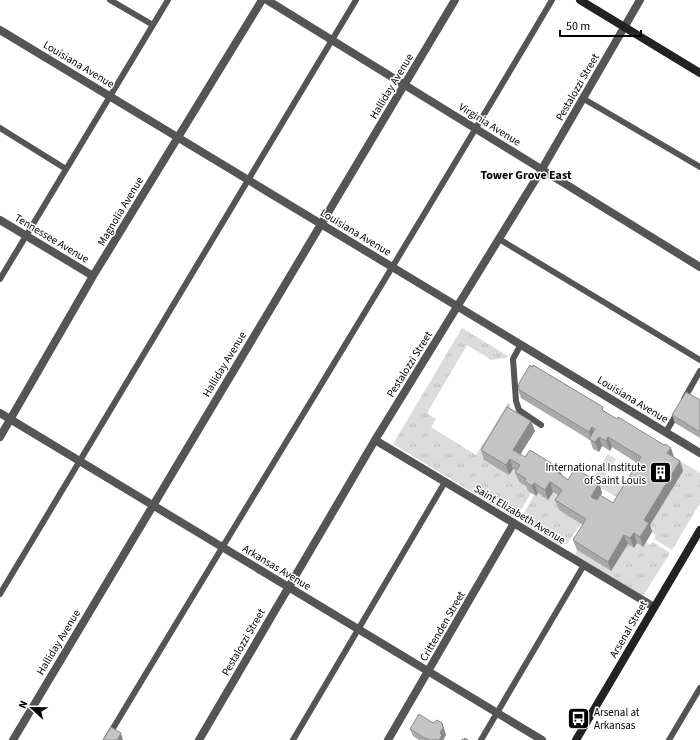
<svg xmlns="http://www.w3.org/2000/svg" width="700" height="740" viewBox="0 0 700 740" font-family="'Source Sans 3',sans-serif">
<defs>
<pattern id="grass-tufts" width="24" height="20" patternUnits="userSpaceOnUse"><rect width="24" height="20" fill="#dcdcdc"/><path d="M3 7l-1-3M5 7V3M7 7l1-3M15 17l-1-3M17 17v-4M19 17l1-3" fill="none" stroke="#bbb"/></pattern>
</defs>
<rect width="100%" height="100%" fill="#fff"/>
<!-- grass -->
<path fill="url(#grass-tufts)" d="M 462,328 L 508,356 L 506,358 L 491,360 L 467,345 L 427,413 L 436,419 L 431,427 L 476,455 L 508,403 L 510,405 L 509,475 L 513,469 L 523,475 L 531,493 L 518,515 L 515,513 L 513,517 L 393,444 Z
M 608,454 L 616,459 L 611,469 L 607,471 L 605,478 L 608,482 L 615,482 L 623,487 L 618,498 L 591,482 Z
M 674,457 L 700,473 L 700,503 L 672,550 L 654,539 L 656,535 L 647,529 L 683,471 L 670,463 Z
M 553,492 L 565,499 L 581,523 L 568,543 L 561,546 L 522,522 L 524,519 L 522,517 L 534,495 L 536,496 L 538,493 L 548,499 Z
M 646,542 L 650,545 L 653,542 L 670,553 L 643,596 L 576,556 L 575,554 L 577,550 L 611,571 L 628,544 L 634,548 L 637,543 L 643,547 Z"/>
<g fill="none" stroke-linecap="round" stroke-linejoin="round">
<!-- lane -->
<path stroke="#555" stroke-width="6" d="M 110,0 L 153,25
M 584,99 L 700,167
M 0,128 L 66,169
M 499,239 L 700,360
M 0,279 L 168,0
M 521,344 L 513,359 L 516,401 L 519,410 L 541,425
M 684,399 L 700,371
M 666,432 L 677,413
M 0,594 L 356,0
M 106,740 C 254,493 406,248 552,0
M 293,740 L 445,482
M 481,740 L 584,565
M 669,740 L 700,688"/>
<!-- street -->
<path stroke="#555" stroke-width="8" d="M 267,0 L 700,267
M 0,30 L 700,453
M 0,220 L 93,276
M 0,413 L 542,740
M 0,437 L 93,276 L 262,0
M 375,440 L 654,607
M 13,740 L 455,0
M 199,740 L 375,440 L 542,169 L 640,0
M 388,740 L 514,523"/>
<!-- secondary -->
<path stroke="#222" stroke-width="8" d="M 580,0 L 700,73
M 576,740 L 700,530"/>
</g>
<!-- wall -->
<path fill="#a9a9a9" d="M 518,385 L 605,412 L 680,461 L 683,471 L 650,525 L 652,532 L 643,547 L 637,543 L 634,548 L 628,544 L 611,571 L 577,550 L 573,540 L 583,525 L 559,510 L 555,500 L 558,495 L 553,492 L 548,500 L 538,493 L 536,496 L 528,491 L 526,486 L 519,482 L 515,472 L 516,471 L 513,469 L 509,475 L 484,460 L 481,450 L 531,421 L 535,431 L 520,454 L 525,457 L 559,468 L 562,476 L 568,480 L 599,483 L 602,493 L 601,496 L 613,503 L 637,463 L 612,447 L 610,451 L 602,446 L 599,452 L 593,449 L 590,440 L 521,398 L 518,389 L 519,387 Z
M 700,400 L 700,438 L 675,423 L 672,415 Z
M 433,723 L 442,723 L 446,735 L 444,738 L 444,740 L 419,740 L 413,736 L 410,729 Z"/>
<!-- shaded-wall -->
<path fill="#898989" d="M 531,421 L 535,431 L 517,460 L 513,450 Z
M 592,427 L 595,436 L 592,441 L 589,432 Z
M 599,437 L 602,446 L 599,452 L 595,442 Z
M 608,437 L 612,447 L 610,451 L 606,441 Z
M 671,448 L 674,457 L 667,453 Z
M 510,459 L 513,469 L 509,475 L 506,465 Z
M 680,461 L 683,471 L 650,525 L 652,532 L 643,547 L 640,537 L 644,520 Z
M 559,468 L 563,478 L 557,472 Z
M 550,482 L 553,492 L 548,500 L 545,490 Z
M 534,483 L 538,493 L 536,496 L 532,486 Z
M 599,483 L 602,493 L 594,506 L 591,497 Z
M 634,533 L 637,543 L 634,548 L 630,538 Z
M 624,535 L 628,544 L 611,571 L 608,562 Z
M 442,723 L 446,735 L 444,738 L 444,740 L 439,740 L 440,733 Z
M 121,733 L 123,740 L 117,740 Z"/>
<!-- building -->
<path fill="#c4c4c4" stroke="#898989" d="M 530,365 L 532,367 L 533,365 L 603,407 L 602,410 L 617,419 L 618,417 L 664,445 L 665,444 L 671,448 L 667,453 L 680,461 L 644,520 L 649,523 L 640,537 L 634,533 L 630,538 L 624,535 L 608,562 L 573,540 L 586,519 L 555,500 L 562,490 L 550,482 L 545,490 L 534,483 L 532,486 L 524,481 L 526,479 L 515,472 L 520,465 L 510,459 L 506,465 L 481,450 L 507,407 L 531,421 L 513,450 L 525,457 L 530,450 L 559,468 L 557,472 L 568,480 L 575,468 L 599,483 L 591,497 L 597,500 L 600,495 L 613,503 L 641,457 L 608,437 L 606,441 L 599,437 L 595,442 L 589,439 L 595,429 L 592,427 L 589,432 L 518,389 L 519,386 L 518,385 Z
M 686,392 L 700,400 L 700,432 L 672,415 Z
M 419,714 L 433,723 L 437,720 L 442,723 L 443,728 L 440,733 L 442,735 L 439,740 L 429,740 L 426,738 L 426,739 L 410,729 Z
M 111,727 L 121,733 L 117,740 L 103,740 Z
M 465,738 L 468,740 L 462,740 L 462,739 L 463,740 Z"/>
<!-- icons -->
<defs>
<symbol id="building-square" viewBox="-11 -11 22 22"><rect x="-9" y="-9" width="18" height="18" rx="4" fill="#000" stroke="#fff"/><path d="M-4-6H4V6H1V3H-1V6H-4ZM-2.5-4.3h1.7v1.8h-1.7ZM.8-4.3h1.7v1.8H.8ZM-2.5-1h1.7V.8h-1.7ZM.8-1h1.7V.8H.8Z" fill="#fff"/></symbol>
<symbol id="bus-square" viewBox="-11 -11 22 22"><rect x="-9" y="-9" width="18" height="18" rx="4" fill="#000" stroke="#fff"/><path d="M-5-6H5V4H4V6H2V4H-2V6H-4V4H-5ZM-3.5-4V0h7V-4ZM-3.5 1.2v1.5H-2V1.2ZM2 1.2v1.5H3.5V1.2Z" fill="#fff"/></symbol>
</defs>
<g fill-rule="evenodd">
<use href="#building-square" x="648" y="460" width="25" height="25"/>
<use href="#bus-square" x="566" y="706" width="25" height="25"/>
</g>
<g text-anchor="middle" stroke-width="3" stroke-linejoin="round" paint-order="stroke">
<!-- street labels -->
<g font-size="11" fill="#000" stroke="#fff">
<text transform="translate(79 64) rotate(31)" y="4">Louisiana Avenue</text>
<text transform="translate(391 86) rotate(-59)" y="4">Halliday Avenue</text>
<text transform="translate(577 87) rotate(-60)" y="4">Pestalozzi Street</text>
<text transform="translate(490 124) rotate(32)" y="4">Virginia Avenue</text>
<text transform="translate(120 211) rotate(-59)" y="4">Magnolia Avenue</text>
<text transform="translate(356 232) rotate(31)" y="4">Louisiana Avenue</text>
<text transform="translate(52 238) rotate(31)" y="4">Tennessee Avenue</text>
<text transform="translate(224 364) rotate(-59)" y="4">Halliday Avenue</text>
<text transform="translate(409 364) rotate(-58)" y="4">Pestalozzi Street</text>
<text transform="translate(633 399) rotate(31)" y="4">Louisiana Avenue</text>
<text transform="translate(520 514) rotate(31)" y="4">Saint Elizabeth Avenue</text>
<text transform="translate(277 567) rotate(31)" y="4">Arkansas Avenue</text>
<text transform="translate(442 626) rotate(-60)" y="4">Crittenden Street</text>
<text transform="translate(628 629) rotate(-60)" y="4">Arsenal Street</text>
<text transform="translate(58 642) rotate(-59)" y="4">Halliday Avenue</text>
<text transform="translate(243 642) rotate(-60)" y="4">Pestalozzi Street</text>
</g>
<!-- poi labels -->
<g font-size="11" fill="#000" stroke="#fff" text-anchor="end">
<text x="646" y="471">International Institute<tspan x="646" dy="13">of Saint Louis</tspan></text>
<text x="594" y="716" text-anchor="start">Arsenal at<tspan x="594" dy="13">Arkansas</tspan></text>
</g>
<!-- neighbourhood labels -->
<g font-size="12" font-weight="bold" fill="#000" stroke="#fff">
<text x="526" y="179">Tower Grove East</text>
</g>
</g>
<!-- north arrow -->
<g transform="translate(32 708) rotate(292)" stroke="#ffffff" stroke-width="3" paint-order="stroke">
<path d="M0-3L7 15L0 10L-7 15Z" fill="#000000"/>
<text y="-6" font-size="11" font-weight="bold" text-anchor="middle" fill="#000000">N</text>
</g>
<!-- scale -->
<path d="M560 30v6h81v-6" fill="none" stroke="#000000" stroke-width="2"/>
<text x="566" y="30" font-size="12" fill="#000000" stroke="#ffffff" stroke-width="3" paint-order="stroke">50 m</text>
</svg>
